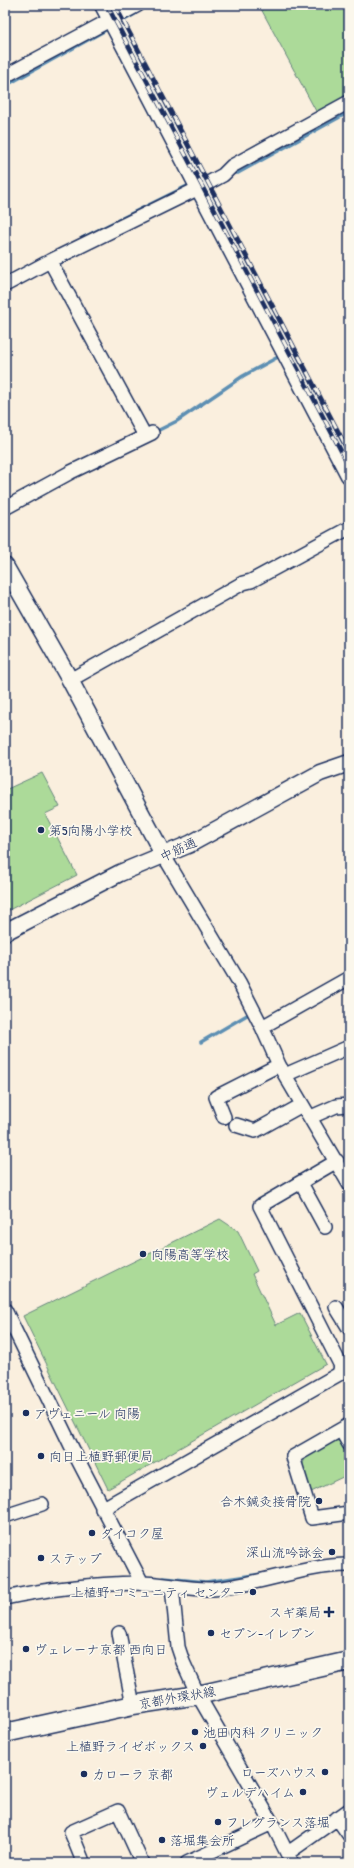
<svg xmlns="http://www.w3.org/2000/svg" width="354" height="1868" viewBox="0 0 354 1868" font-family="'Patrick Hand','Klee One',sans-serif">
<rect width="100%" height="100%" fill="#faefde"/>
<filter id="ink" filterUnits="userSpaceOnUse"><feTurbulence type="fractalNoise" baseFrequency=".025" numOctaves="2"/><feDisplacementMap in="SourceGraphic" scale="8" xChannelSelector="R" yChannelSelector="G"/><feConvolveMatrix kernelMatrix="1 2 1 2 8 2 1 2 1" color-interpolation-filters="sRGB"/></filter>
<g filter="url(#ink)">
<!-- green -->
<path fill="#acda99" stroke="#64847c" d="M 259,5 L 345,5 L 349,12 L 349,97 L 317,113 Z
M 42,773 L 60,807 L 45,814 L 77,875 L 5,912 L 5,790 Z
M 220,1219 L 238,1231 L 257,1271 L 252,1274 L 276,1325 L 300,1313 L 326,1364 L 108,1489 L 23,1316 Z
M 334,1440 L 343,1442 L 349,1453 L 349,1474 L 309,1493 L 301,1467 L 306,1457 Z"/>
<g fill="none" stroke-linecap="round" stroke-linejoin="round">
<!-- stream -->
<path stroke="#5d8fb3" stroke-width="3.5" d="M 347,5 L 349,9
M 140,10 L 149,5
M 119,23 L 135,14
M 5,86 L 104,31
M 231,173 L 238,173 L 349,112
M 82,238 L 191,184
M 157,431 L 177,421 L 243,376 L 278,357
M 201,1042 L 247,1015
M 164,1578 L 206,1582 L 261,1574"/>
<defs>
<path id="minor" d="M 5,76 L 138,5
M 50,261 L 145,436
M 5,285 L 50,261 L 199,188 L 223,175 L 232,166 L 349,102
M 5,508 L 71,472 L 152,433
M 70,680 L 243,583 L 251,581 L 349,528
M 164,856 L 239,982 L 262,1027 L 279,1065 L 349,1184
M 262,1027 L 349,978
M 285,1075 L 349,1047
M 224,1117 L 216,1097 L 279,1065
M 311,1117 L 336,1106 L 349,1105
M 236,1125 L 255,1131 L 302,1105
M 301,1183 L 325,1227
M 336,1307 L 349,1328
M 5,1310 L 77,1458 L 142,1583
M 349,1425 L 293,1457 L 312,1518 L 349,1513
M 341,1430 L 349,1444
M 102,1509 L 339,1374 L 341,1366 L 260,1206 L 337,1161
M 5,1516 L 42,1504
M 172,1586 L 178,1647 L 183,1662 L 198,1695 L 272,1823 L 292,1863
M 5,1598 C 50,1588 96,1584 141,1583 C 164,1583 188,1590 211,1589 C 258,1586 302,1565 349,1565
M 119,1633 L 133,1705
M 337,1818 L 349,1835
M 288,1853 L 349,1810
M 82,1859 L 71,1832 L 118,1811 L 142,1863
M 187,1863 L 272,1823"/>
<path id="tertiary" d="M 103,5 L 349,475
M 5,566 L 70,680 L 164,856
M 5,932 L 120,873 L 190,844 L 320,773 L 349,763"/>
<path id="secondary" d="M 5,1733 L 133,1705 L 198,1695 L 349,1661"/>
</defs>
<!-- minor casing -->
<use href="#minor" stroke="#1b2f5e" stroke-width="16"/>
<!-- tertiary casing -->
<use href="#tertiary" stroke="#1b2f5e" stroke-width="19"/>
<!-- secondary casing -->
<use href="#secondary" stroke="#1b2f5e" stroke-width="21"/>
<!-- minor -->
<use href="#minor" stroke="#fbf7ec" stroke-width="13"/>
<!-- tertiary -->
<use href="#tertiary" stroke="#fbf7ec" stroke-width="16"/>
<!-- secondary -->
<use href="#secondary" stroke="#fbf7ec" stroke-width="18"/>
<defs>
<path id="rail" d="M 107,5 L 349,466
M 115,5 L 349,452"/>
</defs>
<!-- rail casing -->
<use href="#rail" stroke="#1b2f5e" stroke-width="4.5"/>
<!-- rail -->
<use href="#rail" stroke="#fbf7ec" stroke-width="3" stroke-dasharray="9" stroke-linecap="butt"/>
</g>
</g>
<!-- markers -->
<g fill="#1b2f5e" stroke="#fbf7ec" stroke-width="1.5">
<circle cx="41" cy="830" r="4"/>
<circle cx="143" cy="1254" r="4"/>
<circle cx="26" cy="1413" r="4"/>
<circle cx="41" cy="1456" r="4"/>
<circle cx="319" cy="1501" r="4"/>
<circle cx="92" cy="1533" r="4"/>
<circle cx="332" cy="1552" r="4"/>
<circle cx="41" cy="1558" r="4"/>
<circle cx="253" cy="1592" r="4"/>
<path d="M327 1606h4v4h4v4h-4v4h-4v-4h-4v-4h4z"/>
<circle cx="211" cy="1633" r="4"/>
<circle cx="26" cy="1649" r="4"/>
<circle cx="195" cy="1732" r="4"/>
<circle cx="203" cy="1746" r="4"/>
<circle cx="325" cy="1772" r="4"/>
<circle cx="84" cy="1774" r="4"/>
<circle cx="303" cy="1792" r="4"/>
<circle cx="218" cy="1822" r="4"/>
<circle cx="162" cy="1840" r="4"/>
</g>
<g text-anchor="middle" stroke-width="3.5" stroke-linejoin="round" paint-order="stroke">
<!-- poi labels -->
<g font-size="13" fill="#1b2f5e" stroke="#fbf7ec" text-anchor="start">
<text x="49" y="835">第5向陽小学校</text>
<text x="151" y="1259">向陽高等学校</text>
<text x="34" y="1418">アヴェニール 向陽</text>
<text x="49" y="1461">向日上植野郵便局</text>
<text x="311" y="1506" text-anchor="end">合木鍼灸接骨院</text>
<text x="100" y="1538">ダイコク屋</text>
<text x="324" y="1557" text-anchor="end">深山流吟詠会</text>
<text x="49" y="1563">ステップ</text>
<text x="245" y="1597" text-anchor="end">上植野 コミュニティ センター</text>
<text x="321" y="1617" text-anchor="end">スギ薬局</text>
<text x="219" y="1638">セブン-イレブン</text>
<text x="34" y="1654">ヴェレーナ京都 西向日</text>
<text x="203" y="1737">池田内科 クリニック</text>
<text x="195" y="1751" text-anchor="end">上植野ライゼボックス</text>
<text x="317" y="1777" text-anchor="end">ローズハウス</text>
<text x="92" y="1779">カローラ 京都</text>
<text x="295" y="1797" text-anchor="end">ヴェルデハイム</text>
<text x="226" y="1827">フレグランス落堀</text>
<text x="170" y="1845">落堀集会所</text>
</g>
<!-- street labels -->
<g font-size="13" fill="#1b2f5e" stroke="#fbf7ec">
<text transform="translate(178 849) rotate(-25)" y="5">中筋通</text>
<text transform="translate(177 1697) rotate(-10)" y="5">京都外環状線</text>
</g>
</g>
<!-- margin -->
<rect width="354" height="1868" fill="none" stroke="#fbf7ec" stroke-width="20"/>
<rect x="10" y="10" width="334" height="1848" fill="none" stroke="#1b2f5e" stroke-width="1.5" filter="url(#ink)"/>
</svg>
